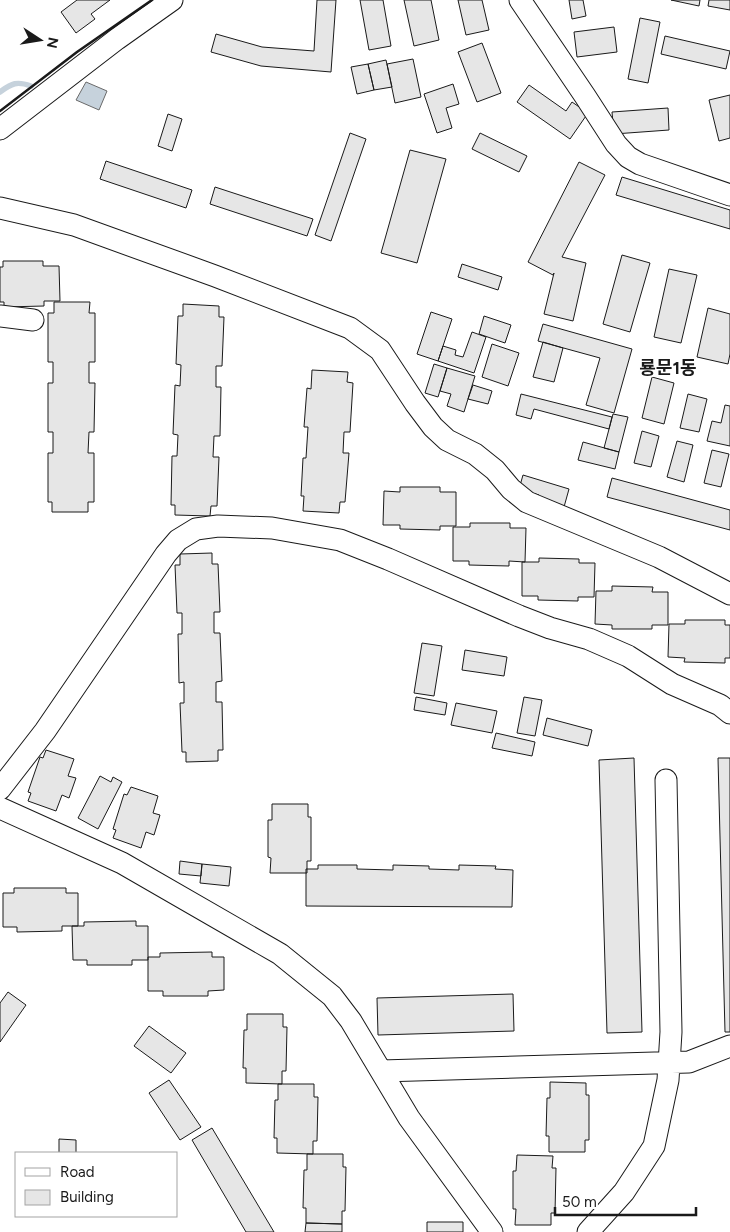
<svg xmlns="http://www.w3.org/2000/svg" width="730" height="1232" viewBox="0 0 730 1232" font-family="Figtree,'Noto Sans KR',sans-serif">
<rect width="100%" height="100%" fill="#fff"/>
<!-- water -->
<path fill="#c6d2dc" stroke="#6a6a6a" d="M 86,82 L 107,91 L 99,110 L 76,100 Z"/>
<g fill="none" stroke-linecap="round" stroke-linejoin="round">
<!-- stream -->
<path stroke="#c6d2dc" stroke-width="5.5" d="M 0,92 C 12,83 17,81 31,86"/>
</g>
<!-- building -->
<path fill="#e6e6e6" stroke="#1a1a1a" d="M 77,0 L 110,0 L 91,14 L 95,19 L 76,33 L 61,12 Z
M 317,0 L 336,0 L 331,72 L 261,66 L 211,52 L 216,34 L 262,47 L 314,51 Z
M 360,0 L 383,0 L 391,46 L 369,50 Z
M 404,0 L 431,0 L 439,40 L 414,46 Z
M 458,0 L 482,0 L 489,30 L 466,35 Z
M 569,0 L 583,0 L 586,16 L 572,19 Z
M 671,0 L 700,0 L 699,6 Z
M 709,0 L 730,0 L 730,10 L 708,6 Z
M 640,18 L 660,22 L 648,83 L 628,79 Z
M 614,27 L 617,52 L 577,57 L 574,32 Z
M 665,36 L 730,51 L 726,69 L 661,54 Z
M 482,43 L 501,93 L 477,102 L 458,52 Z
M 413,59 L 421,97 L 395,103 L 387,64 Z
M 386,60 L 392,87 L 374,90 L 368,64 Z
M 368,64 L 374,90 L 357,94 L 351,67 Z
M 453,84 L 459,104 L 446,108 L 452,128 L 437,133 L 424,94 Z
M 529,85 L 566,111 L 572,102 L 588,113 L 570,139 L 517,102 Z
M 730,95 L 730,138 L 719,141 L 709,100 Z
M 668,108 L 669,130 L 614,134 L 612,112 Z
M 168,114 L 182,119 L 172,151 L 158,146 Z
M 350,133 L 366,139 L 331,241 L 315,235 Z
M 480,133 L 527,156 L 519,172 L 472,149 Z
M 410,150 L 446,159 L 417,263 L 381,253 Z
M 106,161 L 192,190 L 186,208 L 100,179 Z
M 579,162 L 605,175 L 562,257 L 586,263 L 573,321 L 544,314 L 554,273 L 553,275 L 528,262 Z
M 622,177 L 730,210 L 730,229 L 616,195 Z
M 215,187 L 313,219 L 307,236 L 210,204 Z
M 622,255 L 650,263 L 630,332 L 603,324 Z
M 3,261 L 43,261 L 43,266 L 59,266 L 60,301 L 44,301 L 44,306 L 4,307 L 4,302 L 0,302 L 0,267 L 3,267 Z
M 462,264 L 502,277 L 498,290 L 458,277 Z
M 669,269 L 697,275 L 681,343 L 654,337 Z
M 54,302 L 90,302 L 89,313 L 95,313 L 95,362 L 89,362 L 89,383 L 95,383 L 94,432 L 89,432 L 88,453 L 94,453 L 94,502 L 88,502 L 88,512 L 52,512 L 52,502 L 48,502 L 48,453 L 53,453 L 53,432 L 48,432 L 48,383 L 53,383 L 53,362 L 48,362 L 48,313 L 54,313 Z
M 183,304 L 219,306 L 219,317 L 224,317 L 222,366 L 216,366 L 216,387 L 221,387 L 220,436 L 214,436 L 213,457 L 219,457 L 217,506 L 211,506 L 210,516 L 175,515 L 175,505 L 171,505 L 172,456 L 177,456 L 178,435 L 173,434 L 175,385 L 180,386 L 181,365 L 176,364 L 178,316 L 183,316 Z
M 708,308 L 730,314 L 730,354 L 728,364 L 697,357 Z
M 431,312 L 452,319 L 438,361 L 417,354 Z
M 484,316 L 511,325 L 505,343 L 479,334 Z
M 543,324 L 632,349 L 614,413 L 586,405 L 600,358 L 538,341 Z
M 472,332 L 486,337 L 474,373 L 438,361 L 443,346 L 456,350 L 455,355 L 463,357 Z
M 543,342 L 563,348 L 554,382 L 533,377 Z
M 492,344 L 519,353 L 508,386 L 482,377 Z
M 434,364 L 447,368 L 438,397 L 425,393 Z
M 447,368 L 475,376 L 464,412 L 447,406 L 451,394 L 440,391 Z
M 312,370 L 348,372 L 347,382 L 353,383 L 350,432 L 344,432 L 343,453 L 349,453 L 345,502 L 340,502 L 339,513 L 303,511 L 304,496 L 301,496 L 303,458 L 306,458 L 308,427 L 304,427 L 307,388 L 311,389 Z
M 652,377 L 674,383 L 664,424 L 642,418 Z
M 473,385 L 492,391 L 488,404 L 468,399 Z
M 521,394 L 612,417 L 609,429 L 534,409 L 531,419 L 516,415 Z
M 688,394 L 707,399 L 699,432 L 680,428 Z
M 725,405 L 730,406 L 730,446 L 707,441 L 712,421 L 721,423 Z
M 613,414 L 628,417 L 619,452 L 604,448 Z
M 642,431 L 659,436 L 651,467 L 634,463 Z
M 677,441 L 693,445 L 684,482 L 667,477 Z
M 583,442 L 619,452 L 615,469 L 578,460 Z
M 712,450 L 729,454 L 721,487 L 704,483 Z
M 523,475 L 569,489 L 564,507 L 538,499 L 539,495 L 519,489 Z
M 612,478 L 730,510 L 730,530 L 607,497 Z
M 400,487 L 440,487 L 440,492 L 456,492 L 456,526 L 440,526 L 440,530 L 400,529 L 400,525 L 383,525 L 384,491 L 400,492 Z
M 470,523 L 510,523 L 510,528 L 526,528 L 525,562 L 509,561 L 509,566 L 469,565 L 469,561 L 453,561 L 453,527 L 470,527 Z
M 212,553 L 212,564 L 218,564 L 220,612 L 214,612 L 214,633 L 220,633 L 222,681 L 216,682 L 216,702 L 222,702 L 223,750 L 218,750 L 218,761 L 186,762 L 186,752 L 182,752 L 180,703 L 184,703 L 184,682 L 179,683 L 178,634 L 182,634 L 182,613 L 177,613 L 175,565 L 180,565 L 180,554 Z
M 539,558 L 579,559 L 579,563 L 595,563 L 594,597 L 578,597 L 578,601 L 538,600 L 538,596 L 522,596 L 522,562 L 539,562 Z
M 612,586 L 653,587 L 652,592 L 668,592 L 668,625 L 652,625 L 652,629 L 612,629 L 612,625 L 595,624 L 596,591 L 612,591 Z
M 685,620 L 725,620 L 725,625 L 730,625 L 730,658 L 725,658 L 725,663 L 684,662 L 685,658 L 668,657 L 669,624 L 685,624 Z
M 422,643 L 442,646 L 434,696 L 414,693 Z
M 465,650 L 507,657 L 504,676 L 462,670 Z
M 416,697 L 447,703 L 445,715 L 414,710 Z
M 524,697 L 542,700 L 535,736 L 517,733 Z
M 456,703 L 497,711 L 492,733 L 451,725 Z
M 547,718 L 592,730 L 588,746 L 543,735 Z
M 496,733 L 535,742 L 532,756 L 492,748 Z
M 46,750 L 74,759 L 68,776 L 76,778 L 69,798 L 62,795 L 56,811 L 28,801 L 31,793 L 28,792 L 40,757 L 43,758 Z
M 634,758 L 642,1032 L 607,1033 L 599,760 Z
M 718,758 L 730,758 L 730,1032 L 725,1032 Z
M 100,776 L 111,782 L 113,777 L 122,782 L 98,829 L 78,818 Z
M 131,787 L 158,796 L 153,813 L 160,815 L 154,835 L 146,832 L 141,848 L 113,838 L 116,830 L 113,829 L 124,794 L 127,795 Z
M 272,804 L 308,804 L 308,817 L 311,817 L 311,861 L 307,861 L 307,873 L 270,873 L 271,858 L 268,857 L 268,820 L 272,820 Z
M 180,861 L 202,864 L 201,876 L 179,874 Z
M 202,864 L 231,867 L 229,886 L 200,883 Z
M 318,865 L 357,865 L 357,869 L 393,870 L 393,865 L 429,866 L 429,869 L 459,870 L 459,865 L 496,866 L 495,869 L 513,870 L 512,907 L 306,906 L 306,869 L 318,869 Z
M 14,888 L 66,888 L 66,893 L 78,893 L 78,926 L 62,926 L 62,931 L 17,932 L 17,927 L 3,927 L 3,893 L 14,893 Z
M 136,921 L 136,926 L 148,926 L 148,960 L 132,960 L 132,965 L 87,965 L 87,960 L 73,960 L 72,926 L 84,926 L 84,922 Z
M 212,952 L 212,957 L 224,957 L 224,990 L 208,991 L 208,996 L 163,996 L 163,991 L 148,991 L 148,957 L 160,957 L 160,953 Z
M 8,992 L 26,1005 L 0,1042 L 0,1003 Z
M 513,994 L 514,1031 L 378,1035 L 377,998 Z
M 247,1014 L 283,1014 L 283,1027 L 287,1027 L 286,1071 L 282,1071 L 282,1084 L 246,1083 L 246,1068 L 243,1068 L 244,1030 L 247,1030 Z
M 149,1026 L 186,1053 L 171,1073 L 134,1046 Z
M 169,1080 L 201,1127 L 180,1140 L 149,1093 Z
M 550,1082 L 586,1083 L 586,1095 L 589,1095 L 589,1140 L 585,1140 L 585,1152 L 549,1152 L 549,1136 L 546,1136 L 547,1098 L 550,1098 Z
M 278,1084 L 314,1084 L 314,1097 L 318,1097 L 317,1141 L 313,1141 L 313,1154 L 277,1153 L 277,1138 L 274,1138 L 275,1100 L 278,1100 Z
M 212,1128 L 274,1232 L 246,1232 L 192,1140 Z
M 59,1139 L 76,1140 L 76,1153 L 59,1153 Z
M 307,1154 L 343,1154 L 343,1167 L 346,1167 L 345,1211 L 342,1211 L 342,1224 L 306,1223 L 306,1208 L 303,1208 L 304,1170 L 307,1170 Z
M 517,1155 L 553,1156 L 552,1168 L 556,1168 L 555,1213 L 551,1213 L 551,1225 L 515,1225 L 516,1209 L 513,1209 L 513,1171 L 516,1171 Z
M 427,1222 L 463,1222 L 463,1232 L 427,1232 Z
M 306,1223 L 342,1224 L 342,1232 L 305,1232 Z"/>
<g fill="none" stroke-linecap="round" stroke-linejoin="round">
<defs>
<path id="minor" d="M 520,0 L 585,96 L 616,144 L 628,157 L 640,164 L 730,195
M 0,129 L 117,39 L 172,0
M 0,208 L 74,225 L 215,276 L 350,328 L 380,350 L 415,403 L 433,427 L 447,440 L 475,454 L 495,470 L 511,489 L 527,502 L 659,557 L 730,594
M 0,316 L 33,320
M 0,789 L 45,731 L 166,554 L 178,540 L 196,529 L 218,526 L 272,528 L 340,540 L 388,559 L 519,616 L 550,628 L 589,639 L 628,656 L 672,684 L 720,705 L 730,713
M 0,808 L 122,863 L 280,954 L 332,996 L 351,1021 L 409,1118 L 492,1232
M 381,1071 L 689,1062 L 730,1046
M 588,1232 L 624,1192 L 654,1146 L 668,1080 L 671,1032 L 666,780"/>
</defs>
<!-- minor casing -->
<use href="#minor" stroke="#1a1a1a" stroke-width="23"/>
<!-- minor -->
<use href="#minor" stroke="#fff" stroke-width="21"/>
<!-- wall -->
<path stroke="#1a1a1a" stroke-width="2.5" d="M 0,111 L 77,52 L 152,0"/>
</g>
<g text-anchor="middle" stroke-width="4" stroke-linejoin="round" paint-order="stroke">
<!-- quarter labels -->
<g font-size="18" font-weight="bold" fill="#1a1a1a" stroke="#fff">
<text x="668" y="374">룡문1동</text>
</g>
</g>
<!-- legend -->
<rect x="15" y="1152" width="162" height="65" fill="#ffffff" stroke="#a3a3a3"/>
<rect x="25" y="1168" width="25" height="8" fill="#ffffff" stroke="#a3a3a3"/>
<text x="60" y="1177" font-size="15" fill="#1a1a1a">Road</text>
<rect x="25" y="1190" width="25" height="15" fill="#e6e6e6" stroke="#a3a3a3"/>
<text x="60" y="1202" font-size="15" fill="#1a1a1a">Building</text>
<!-- north arrow -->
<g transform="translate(40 40) rotate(102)" stroke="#ffffff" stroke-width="4" paint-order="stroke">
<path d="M0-4L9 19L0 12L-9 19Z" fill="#1a1a1a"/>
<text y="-8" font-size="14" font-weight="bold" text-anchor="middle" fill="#1a1a1a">N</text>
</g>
<!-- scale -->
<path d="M555 1207v8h141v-8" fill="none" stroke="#1a1a1a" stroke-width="2.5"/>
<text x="562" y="1207" font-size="15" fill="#1a1a1a" stroke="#ffffff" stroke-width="4" paint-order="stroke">50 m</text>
</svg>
